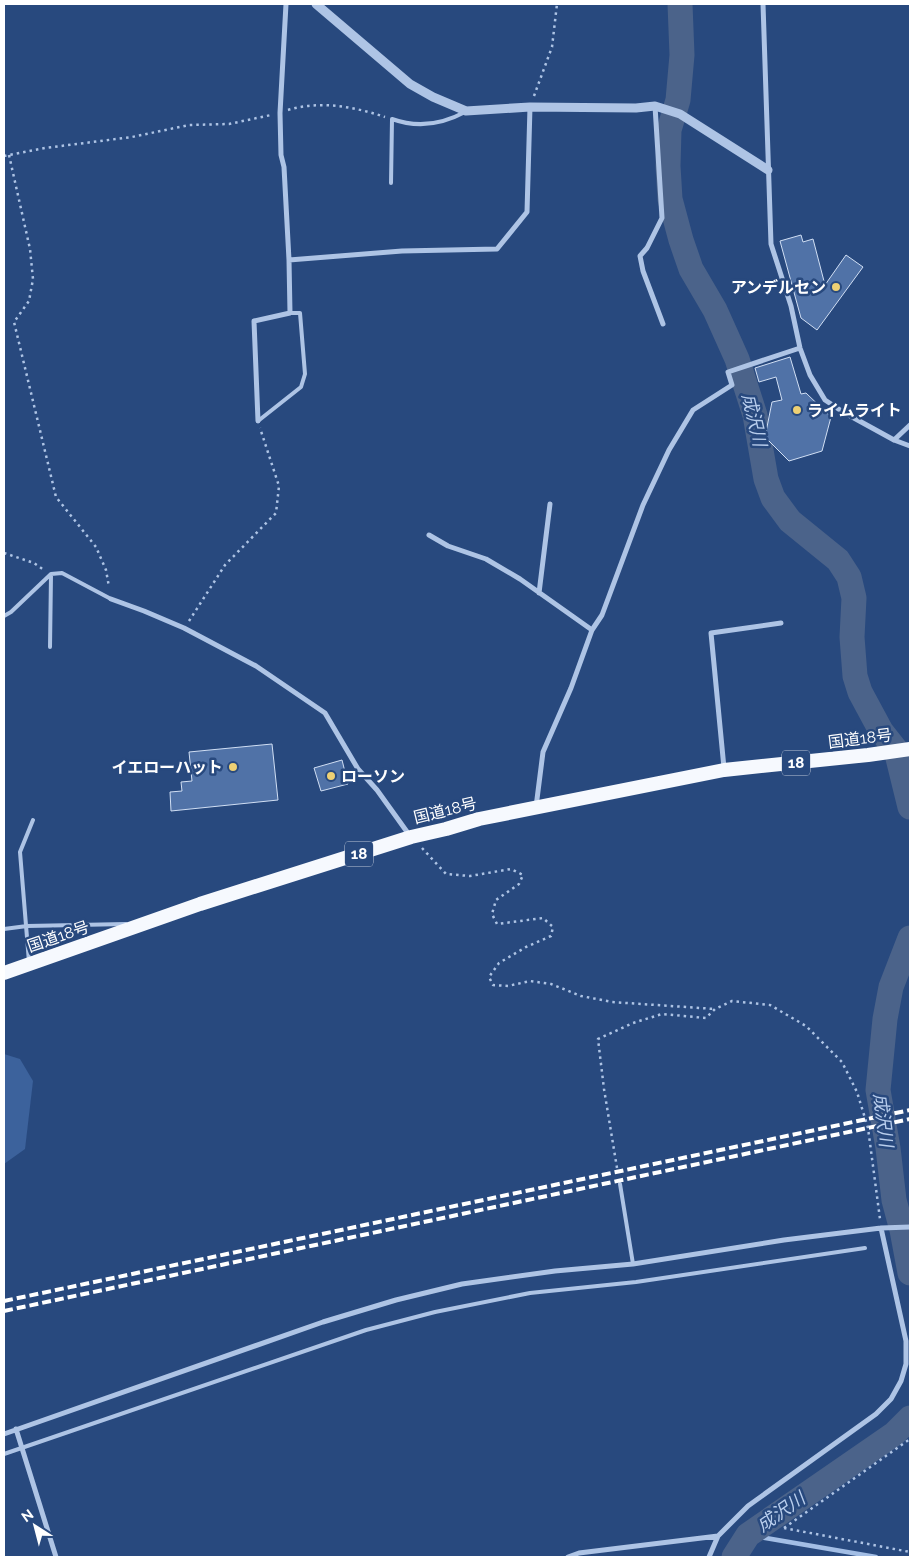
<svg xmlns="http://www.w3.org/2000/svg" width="914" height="1561" viewBox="0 0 914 1561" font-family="Raleway,'Noto Sans JP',sans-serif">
<rect width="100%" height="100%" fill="#28497e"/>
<!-- green -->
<path fill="#3c629c" d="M 4,1054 L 20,1059 L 33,1081 L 25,1149 L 4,1164 Z"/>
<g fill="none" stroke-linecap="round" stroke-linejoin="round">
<!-- stream -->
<path stroke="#a3bee5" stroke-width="4.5" d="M 748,1535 L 876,1557"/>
<!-- river -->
<path stroke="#4b638a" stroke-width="25" d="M 680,4 L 682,55 L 678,100 L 669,130 L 668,166 L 670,199 L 681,240 L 691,269 L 715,310 L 737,359 L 755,415 L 766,479 L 773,498 L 790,521 L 838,560 L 849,577 L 854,598 L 852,637 L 855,676 L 860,692 L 881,731 L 896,750 L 910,807
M 910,938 L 891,987 L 885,1019 L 878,1090 L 888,1148 L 894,1200 L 902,1230 L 910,1273
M 734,1557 L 748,1535 L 894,1434 L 910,1418"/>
</g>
<!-- building -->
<path fill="#5072a7" stroke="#d1dff4" d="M 801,235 L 803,242 L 813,239 L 825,285 L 846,255 L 863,267 L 817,330 L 801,318 L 780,241 Z
M 790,357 L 801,394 L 806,393 L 831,417 L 822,451 L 789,461 L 765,437 L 772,402 L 782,400 L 776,377 L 759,382 L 755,368 Z
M 272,744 L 278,800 L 171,811 L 170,792 L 182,791 L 181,782 L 192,781 L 189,752 Z
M 342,760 L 348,784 L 321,791 L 314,768 Z"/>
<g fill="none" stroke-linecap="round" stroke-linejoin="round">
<!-- path -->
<path stroke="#aec4e5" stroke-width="2.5" stroke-dasharray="2.5 4" stroke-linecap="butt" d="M 534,96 L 552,47 L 557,4
M 288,110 C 320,100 355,107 385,117
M 9,155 L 30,249 L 33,279 L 29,301 L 14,322 L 56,497 L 96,547 L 106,570 L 109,587
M 4,156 L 45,148 L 132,137 L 189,125 L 229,124 L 271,115
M 4,553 L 34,563 L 44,570
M 189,621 L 225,565 L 276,513 L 279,486 L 260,428
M 422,848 L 446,874 L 470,876 L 511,869 L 523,875 L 519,884 L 496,900 L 492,914 L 497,924 L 543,918 L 553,927 L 551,936 L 526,947 L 499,963 L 489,977 L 493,985 L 508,986 L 530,981 L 551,984 L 581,996 L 612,1002 L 715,1009
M 617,1168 L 604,1089 L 598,1039 L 633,1023 L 662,1014 L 706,1018 L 715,1009 L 732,1001 L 770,1005 L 806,1026 L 842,1062 L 857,1092 L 868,1128 L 880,1219
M 784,1528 L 910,1439
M 784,1528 L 910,1552"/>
<!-- service -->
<path stroke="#aec4e5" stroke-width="4" d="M 391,183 L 392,119 C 417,128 441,125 465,112
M 258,421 L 301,387 L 305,374 L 300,313 L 290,313
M 4,616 L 11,612 L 51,574 L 62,573 L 111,599
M 50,647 L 51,575
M 4,929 L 27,926 L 126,924
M 29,962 L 20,852 L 33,820
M 620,1184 L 633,1264
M 4,1454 L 366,1330 L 435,1312 L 530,1293 L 636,1282 L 865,1248"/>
<!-- minor -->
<path stroke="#aec4e5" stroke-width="5" d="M 763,4 L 771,244 L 791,306 L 800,348 L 810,375 L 825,400 L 843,412 L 894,440 L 910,446
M 655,106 L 662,218 L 647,248 L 640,256 L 643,271 L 663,324
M 289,260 L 402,251 L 497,249 L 527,212 L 530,107
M 258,421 L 254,321 L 290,313 L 289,260 L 284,167 L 281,155 L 280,113 L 286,4
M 894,440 L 910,425
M 429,535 L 448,546 L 486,559 L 520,579 L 592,630
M 539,593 L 550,504
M 111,599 L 144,611 L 184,628 L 256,666 L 325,713 L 358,769 L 377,790 L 410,836
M 724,768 L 711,633 L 781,623
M 536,807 L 543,752 L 571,688 L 592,630 L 602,615 L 643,505 L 669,450 L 693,410 L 732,385 L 728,372 L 800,348
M 16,1429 L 56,1557
M 4,1434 L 323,1322 L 396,1300 L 462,1284 L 555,1271 L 633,1264 L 784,1240 L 881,1228 L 910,1227
M 568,1557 L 579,1553 L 718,1536
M 709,1557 L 718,1536 L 748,1506 L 876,1414 L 891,1399 L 901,1381 L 906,1364 L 906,1341 L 881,1228"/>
<!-- tertiary -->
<path stroke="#aec4e5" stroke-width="9" d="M 316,4 L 410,84 L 433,97 L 466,111 L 530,107 L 636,108 L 655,106 L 680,114 L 768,170"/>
<!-- trunk -->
<path stroke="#f6f9fe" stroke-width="14" d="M 4,973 L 200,904 L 411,837 L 446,829 L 479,819 L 724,770 L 868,755 L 910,749"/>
<!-- rail -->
<path stroke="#fff" stroke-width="4" stroke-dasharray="9 4" stroke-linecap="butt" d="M 4,1301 L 910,1110
M 4,1311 L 910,1119"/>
</g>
<!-- markers -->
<g fill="#edd074" stroke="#28497e" stroke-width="2">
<circle cx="836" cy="287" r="5"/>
<circle cx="797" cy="410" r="5"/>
<circle cx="233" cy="767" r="5"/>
<circle cx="331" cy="776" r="5"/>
</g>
<g text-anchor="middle" stroke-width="5" stroke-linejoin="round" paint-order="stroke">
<!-- shield labels -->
<g fill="#28497e" stroke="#bec8d8" stroke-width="1">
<rect x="782" y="750.5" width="28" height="25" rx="4"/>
<rect x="345" y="841.5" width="28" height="25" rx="4"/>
</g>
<g font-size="15" font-weight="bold" fill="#fff">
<text x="796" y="768">18</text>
<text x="359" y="859">18</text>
</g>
<!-- poi labels -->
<g font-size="16" font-weight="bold" fill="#fff" stroke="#28497e" text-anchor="end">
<text x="826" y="293">アンデルセン</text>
<text x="807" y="416" text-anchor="start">ライムライト</text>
<text x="223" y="773">イエローハット</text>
<text x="341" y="782" text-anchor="start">ローソン</text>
</g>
<!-- street labels -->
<g font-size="16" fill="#fff" stroke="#28497e">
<text transform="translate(860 738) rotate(-7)" y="6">国道18号</text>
<text transform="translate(445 810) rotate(-14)" y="6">国道18号</text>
<text transform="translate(58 936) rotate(-19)" y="6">国道18号</text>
</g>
<!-- water labels -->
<g font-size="18" font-style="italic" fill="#b9ceed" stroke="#28497e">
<text transform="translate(754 420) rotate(77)" y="6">成沢川</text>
<text transform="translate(883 1120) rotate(83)" y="6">成沢川</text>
<text transform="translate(781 1512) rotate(-35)" y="6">成沢川</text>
</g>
</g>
<!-- border -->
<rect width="914" height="1561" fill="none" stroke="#ffffff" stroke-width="10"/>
<!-- north arrow -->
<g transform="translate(35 1526) rotate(324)" stroke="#28497e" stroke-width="4" paint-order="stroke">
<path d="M0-4L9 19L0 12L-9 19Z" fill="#ffffff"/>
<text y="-8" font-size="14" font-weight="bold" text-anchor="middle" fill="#ffffff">N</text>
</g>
</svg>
